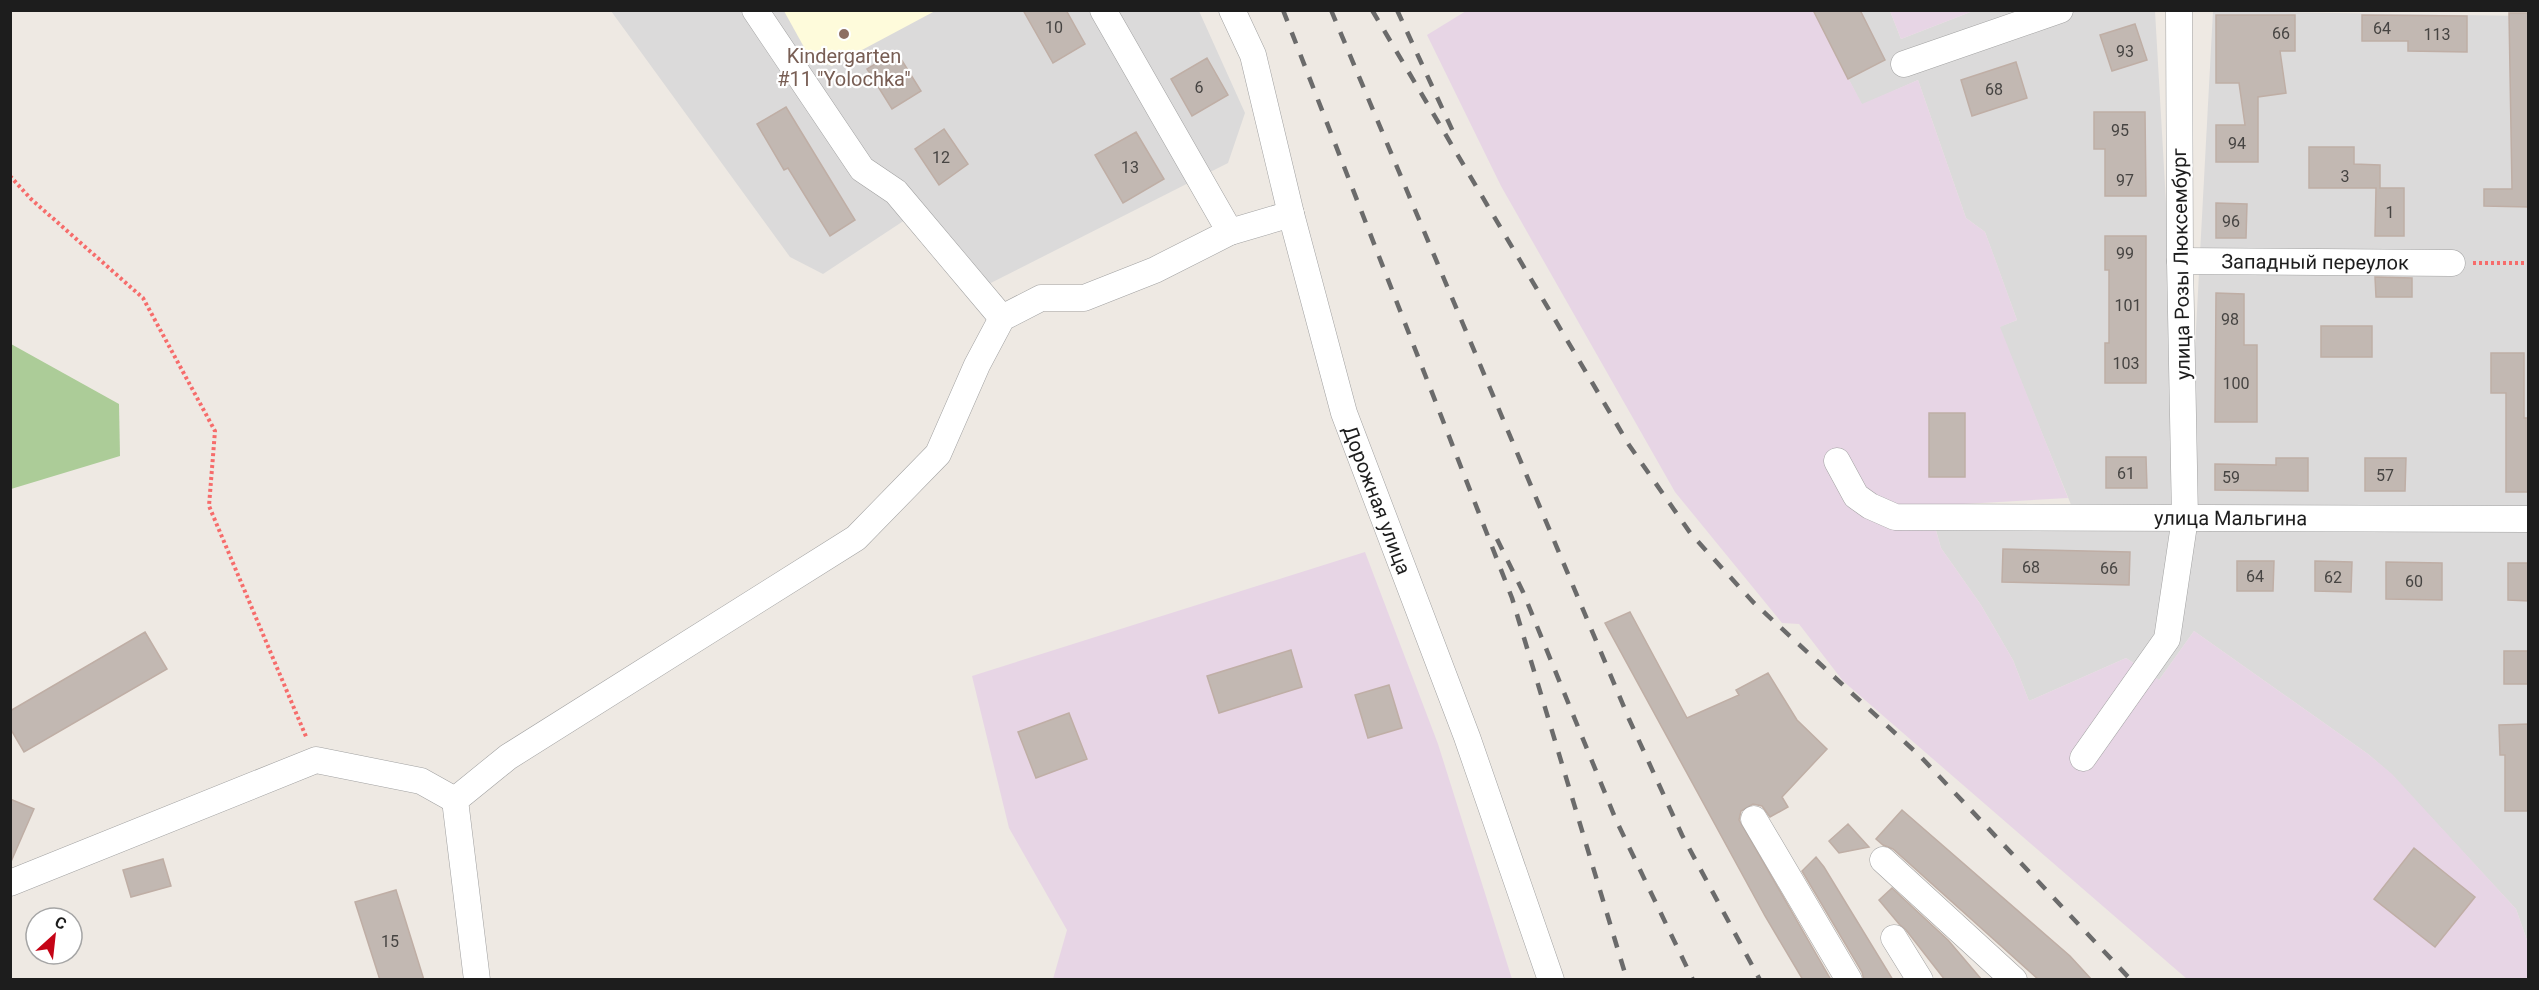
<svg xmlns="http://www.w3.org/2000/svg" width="2539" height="990" viewBox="0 0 2539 990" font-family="Roboto,sans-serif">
<rect width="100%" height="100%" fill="#eee9e3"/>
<!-- residential -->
<path fill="#dbdada" d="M 611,11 L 1199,11 L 1245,113 L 1228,163 L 967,295 L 905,220 L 823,274 L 790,257 Z
M 1813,11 L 1890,11 L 1901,39 L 1973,11 L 2155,11 L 2184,517 L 2076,517 L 1999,327 L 2017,320 L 1985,232 L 1966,218 L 1918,80 L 1862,105 Z
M 2213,11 L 2528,16 L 2528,517 L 2186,516 Z
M 2528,522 L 2528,943 L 2516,909 L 2391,774 L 2368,754 L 2194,631 L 2159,680 L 2126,658 L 2029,701 L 2013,660 L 1981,605 L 1941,548 L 1934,523 Z"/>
<!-- industrial -->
<path fill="#e7d5e5" d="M 1466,11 L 1813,11 L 1862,104 L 1918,80 L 1966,218 L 1985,232 L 1995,259 L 2017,320 L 2000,327 L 2068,498 L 1929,506 L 1941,548 L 1981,605 L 2013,660 L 2029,701 L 2126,658 L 2159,680 L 2194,631 L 2368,754 L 2392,774 L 2516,909 L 2528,943 L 2528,979 L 2187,979 L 1843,681 L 1799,624 L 1782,623 L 1675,492 L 1501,186 L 1427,35 Z
M 1890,11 L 1973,11 L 1901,39 Z
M 1365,552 L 1438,744 L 1512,979 L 1053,979 L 1067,930 L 1009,828 L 972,676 Z"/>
<!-- education -->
<path fill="#fefbdb" d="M 784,11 L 935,11 L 832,66 L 810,58 Z"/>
<!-- forest -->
<path fill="#accc98" d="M 11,344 L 119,404 L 120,456 L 11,489 Z"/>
<!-- building -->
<path fill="#c2b8b2" stroke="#bfaea5" stroke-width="1.5" d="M 1023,10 L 1066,10 L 1085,44 L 1053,63 Z
M 1813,10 L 1860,10 L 1885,60 L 1848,79 Z
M 2509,13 L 2529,13 L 2529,207 L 2484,206 L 2484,189 L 2512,189 Z
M 2216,15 L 2295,15 L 2295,51 L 2280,51 L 2286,93 L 2258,97 L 2258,162 L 2216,162 L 2216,125 L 2245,125 L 2239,83 L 2216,83 Z
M 2362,15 L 2467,16 L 2467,52 L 2408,51 L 2408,41 L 2362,41 Z
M 2135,24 L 2147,60 L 2112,71 L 2100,35 Z
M 896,51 L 921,91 L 892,109 L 867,69 Z
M 1207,58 L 1228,95 L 1192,116 L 1171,79 Z
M 2016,62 L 2027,98 L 1972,116 L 1961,80 Z
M 786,107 L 855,220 L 830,236 L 788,168 L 784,170 L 757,124 Z
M 2094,112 L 2145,112 L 2146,196 L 2105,196 L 2105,149 L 2094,149 Z
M 944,129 L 968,164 L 939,185 L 915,149 Z
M 1136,132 L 1164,179 L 1123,203 L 1095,155 Z
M 2309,147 L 2354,147 L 2354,164 L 2380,165 L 2380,188 L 2404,188 L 2404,236 L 2375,236 L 2376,188 L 2309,188 Z
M 2216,203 L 2247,204 L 2246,238 L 2216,238 Z
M 2105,236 L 2146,236 L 2146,383 L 2105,383 L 2105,343 L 2109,343 L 2109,270 L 2105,270 Z
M 2375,277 L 2412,278 L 2412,297 L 2376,297 Z
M 2216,293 L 2244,294 L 2244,345 L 2257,345 L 2257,422 L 2215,422 Z
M 2321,326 L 2372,326 L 2372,357 L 2321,357 Z
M 2491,353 L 2524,353 L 2524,418 L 2529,418 L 2529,492 L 2506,492 L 2506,393 L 2491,393 Z
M 1929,413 L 1965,413 L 1965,477 L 1929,477 Z
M 2106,457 L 2146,457 L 2147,488 L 2106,488 Z
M 2276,458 L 2308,458 L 2308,491 L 2215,490 L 2215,464 L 2276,465 Z
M 2365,458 L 2406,458 L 2405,491 L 2365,491 Z
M 2003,549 L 2130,552 L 2129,585 L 2002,582 Z
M 2237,561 L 2274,561 L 2273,591 L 2237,591 Z
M 2315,561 L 2352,562 L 2351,592 L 2315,591 Z
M 2386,562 L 2442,563 L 2442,600 L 2386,599 Z
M 2508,563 L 2529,563 L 2529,601 L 2508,600 Z
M 1630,612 L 1687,718 L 1739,695 L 1736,690 L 1768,673 L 1797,720 L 1827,749 L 1782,797 L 1788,807 L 1770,817 L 1762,806 L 1753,804 L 1741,811 L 1739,820 L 1831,980 L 1803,980 L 1765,916 L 1605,623 Z
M 145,632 L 167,669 L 24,752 L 10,728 L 10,711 Z
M 1291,650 L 1302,687 L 1219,713 L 1207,676 Z
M 2504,651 L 2529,651 L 2529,684 L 2504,684 Z
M 1389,685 L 1402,728 L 1368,738 L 1355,695 Z
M 1069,713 L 1087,759 L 1036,778 L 1018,732 Z
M 2529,724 L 2529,811 L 2505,811 L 2505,755 L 2500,755 L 2499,725 Z
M 10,799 L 34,809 L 10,864 Z
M 1902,810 L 2070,956 L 2092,980 L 2039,980 L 1893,849 L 1883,845 L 1876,839 Z
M 1848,824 L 1869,847 L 1839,853 L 1829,841 Z
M 2414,848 L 2475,897 L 2435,947 L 2374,899 Z
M 1816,857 L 1824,867 L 1893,980 L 1864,980 L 1862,972 L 1802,871 Z
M 163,859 L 171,886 L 131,897 L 123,870 Z
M 1892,888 L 1948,940 L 1982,980 L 1945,980 L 1906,930 L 1899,924 L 1879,900 Z
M 396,890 L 424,980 L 380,980 L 355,902 Z"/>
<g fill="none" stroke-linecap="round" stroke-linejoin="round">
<defs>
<g id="minor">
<path d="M 755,10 L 862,169 L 896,192 L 1002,318"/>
<path d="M 1103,10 L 1230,232"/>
<path id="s1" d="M 1232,10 L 1253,55 L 1291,214 L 1344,413 L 1467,737 L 1551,980"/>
<path d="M 1904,64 L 2060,10"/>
<path id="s2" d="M 2180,261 L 2452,263"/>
<path id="s3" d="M 1837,461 L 1856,496 L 1870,506 L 1895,517 L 2528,519"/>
<path d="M 2083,758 L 2167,639 L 2185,518 L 2180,261 L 2179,10"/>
<path d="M 1754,819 L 1849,980"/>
<path d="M 1883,860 L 2014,980"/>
<path d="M 10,883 L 316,760 L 421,781 L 455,800"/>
<path d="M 1894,938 L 1920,980"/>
<path d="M 477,980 L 455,800 L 508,757 L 856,538 L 938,454 L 977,365 L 1002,318 L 1041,298 L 1084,298 L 1155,270 L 1230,232 L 1291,214"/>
</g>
</defs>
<!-- minor casing -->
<use href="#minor" stroke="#a1a1a1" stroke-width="27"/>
<!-- path -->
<path stroke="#f66c6b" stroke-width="4" stroke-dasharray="3 3" stroke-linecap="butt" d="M 10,176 L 31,199 L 143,298 L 215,431 L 209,506 L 307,739
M 2473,263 L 2528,263"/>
<!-- minor -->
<use href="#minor" stroke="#fff" stroke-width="26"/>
<!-- rail -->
<path stroke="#6b6b6b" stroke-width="4.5" stroke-dasharray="12 12" stroke-linecap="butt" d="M 1283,10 L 1512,598 L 1627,980
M 1331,10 L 1629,719 L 1682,835 L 1760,980
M 1372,10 L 1629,445 L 1691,534 L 1753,602 L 1921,757 L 2131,980
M 1397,10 L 1455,136
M 1497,539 L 1523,592 L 1616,820 L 1693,980"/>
</g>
<!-- markers -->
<circle fill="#8d6e63" stroke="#fff" stroke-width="2" cx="844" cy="34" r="6"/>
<g text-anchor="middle" stroke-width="4.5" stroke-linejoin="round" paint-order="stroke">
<!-- number labels -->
<g font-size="16" fill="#464442">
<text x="1054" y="33">10</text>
<text x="2382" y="34">64</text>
<text x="2281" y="39">66</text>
<text x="2437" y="40">113</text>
<text x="2125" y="57">93</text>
<text x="1199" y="93">6</text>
<text x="1994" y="95">68</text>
<text x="2120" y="136">95</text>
<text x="2237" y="149">94</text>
<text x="941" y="163">12</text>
<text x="1130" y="173">13</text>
<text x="2345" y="182">3</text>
<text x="2125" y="186">97</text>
<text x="2390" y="218">1</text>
<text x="2231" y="227">96</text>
<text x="2125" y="259">99</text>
<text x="2128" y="311">101</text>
<text x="2230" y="325">98</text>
<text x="2126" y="369">103</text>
<text x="2236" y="389">100</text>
<text x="2126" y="479">61</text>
<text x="2385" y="481">57</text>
<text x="2231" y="483">59</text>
<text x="2031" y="573">68</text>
<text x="2109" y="574">66</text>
<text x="2255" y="582">64</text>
<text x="2333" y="583">62</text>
<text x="2414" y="587">60</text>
<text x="390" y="947">15</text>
</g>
<!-- education labels -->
<g font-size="20" fill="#785e54" stroke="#fff">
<text x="844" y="63">Kindergarten<tspan x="844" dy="23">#11 "Yolochka"</tspan></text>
</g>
<!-- street labels -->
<g font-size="20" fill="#1d1d1d" stroke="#fff">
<text dy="7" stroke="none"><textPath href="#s2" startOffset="135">Западный переулок</textPath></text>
<text transform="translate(2181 264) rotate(-91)" y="7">улица Розы Люксембург</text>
<text dy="7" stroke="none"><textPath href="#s1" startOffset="512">Дорожная улица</textPath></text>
<text dy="7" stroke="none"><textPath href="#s3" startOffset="420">улица Мальгина</textPath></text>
</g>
</g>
<!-- border -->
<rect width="2539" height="990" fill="none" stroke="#1d1d1d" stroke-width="24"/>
<!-- north arrow -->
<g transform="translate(54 936) rotate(27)"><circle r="28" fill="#ffffff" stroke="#a5a5a5" stroke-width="1.5"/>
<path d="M0-4.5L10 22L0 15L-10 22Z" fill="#c50416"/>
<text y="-9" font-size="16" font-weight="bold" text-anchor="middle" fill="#1d1d1d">С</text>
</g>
</svg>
